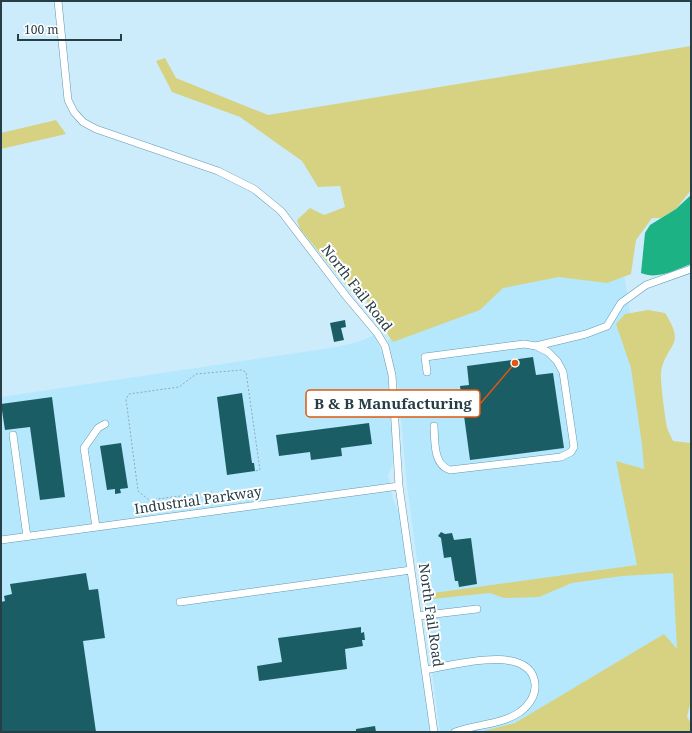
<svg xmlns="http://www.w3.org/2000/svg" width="692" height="733" viewBox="0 0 692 733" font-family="'Noto Serif',serif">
<rect width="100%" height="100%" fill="#ccecfb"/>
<!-- built -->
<path fill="#b5e8fd" d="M 622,260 L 649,441 L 691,572 L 691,699 L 654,732 L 440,732 L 407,485 L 398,386 L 388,340 L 505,278 Z
M 374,335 L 386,362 L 389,380 L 394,450 L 392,466 L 388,475 L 393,499 L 402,519 L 430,732 L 1,732 L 1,397 L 337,347 L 361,341 Z"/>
<!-- green -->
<path fill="#d6d281" d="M 691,46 L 691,190 L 676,209 L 661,218 L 652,218 L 636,240 L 631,274 L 607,283 L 559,277 L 503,288 L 480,310 L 393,342 L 371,311 L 366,299 L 360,302 L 300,229 L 297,220 L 310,208 L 324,215 L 345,207 L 340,186 L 318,187 L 302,161 L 240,117 L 172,92 L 156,61 L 165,58 L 176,78 L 268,115 Z
M 56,120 L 66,134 L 1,149 L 1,133 Z
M 648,310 L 665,313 C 687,347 666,343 661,372 C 660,380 665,417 667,427 C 668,432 671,436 673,441 L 691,443 L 691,700 L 687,717 L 691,723 L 691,732 L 480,732 L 515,723 L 664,634 L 677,649 L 673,573 L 622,576 L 572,583 L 539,597 L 504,598 L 490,593 L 432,599 L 433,593 L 637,565 L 616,461 L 644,469 L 642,445 L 631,368 L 616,324 L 625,314 Z"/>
<!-- water -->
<path fill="#1cb284" d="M 691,195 L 691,264 C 675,270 657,280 641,273 L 645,233 L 650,225 L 676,209 Z"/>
<!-- building -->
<path fill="#1b5d65" d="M 345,320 L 346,327 L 341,328 L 344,340 L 334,342 L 330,323 Z
M 533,357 L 536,375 L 553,373 L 564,448 L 470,460 L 460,386 L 469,385 L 467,366 Z
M 242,393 L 252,463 L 254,463 L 255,471 L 227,475 L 217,397 Z
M 52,397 L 65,497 L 40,500 L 30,427 L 5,430 L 1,404 Z
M 369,423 L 372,444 L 341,448 L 342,456 L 311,460 L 310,452 L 279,456 L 276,435 Z
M 121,443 L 128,488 L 120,489 L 121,493 L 115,494 L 115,489 L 107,490 L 100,446 Z
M 441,532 L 445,534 L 452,533 L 454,540 L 471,538 L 477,584 L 459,587 L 458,581 L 455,581 L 451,557 L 444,558 L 441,538 L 438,536 Z
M 86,573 L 89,590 L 98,589 L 105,638 L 83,641 L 96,732 L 1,732 L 1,602 L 5,601 L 4,596 L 12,594 L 10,584 Z
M 361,627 L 361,633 L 364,632 L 365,640 L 362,640 L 363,646 L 345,649 L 347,669 L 259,681 L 257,666 L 282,662 L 278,638 Z
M 375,726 L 376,732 L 356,732 L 356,729 Z"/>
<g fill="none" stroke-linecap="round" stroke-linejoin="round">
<defs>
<path id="minor" d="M 58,1 L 68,100 L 74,112 L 83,122 L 96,129 L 218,171 L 254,189 L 281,211 L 346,296 L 377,333 L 385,346 L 392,375 L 399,486 L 434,732
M 536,346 L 586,334 L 607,326 L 621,303 L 646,285 L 691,269
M 427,372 L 425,357 L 524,344 L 536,346 L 548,352 L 557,361 L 563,372 L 574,447 L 571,452 L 561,457 L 450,470 C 433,465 435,441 434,426
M 13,435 L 27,537
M 96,527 L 84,448 L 98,428 L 105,424
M 1,540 L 399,486
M 180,602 L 411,570
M 418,616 L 477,609
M 425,670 C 451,666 531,642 535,684 C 536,696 529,705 520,712 C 501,725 476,724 455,732"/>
</defs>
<!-- minor casing -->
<use href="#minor" stroke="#6499af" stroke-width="8"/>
<!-- path -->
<path stroke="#8daab6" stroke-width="1" stroke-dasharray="2 2" stroke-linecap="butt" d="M 212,492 L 149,500 L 138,491 L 126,399 L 129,394 L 179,387 L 196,374 L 241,370 L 246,372 L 260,470 L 255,471"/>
<!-- minor -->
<use href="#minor" stroke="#fff" stroke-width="7"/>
</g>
<g text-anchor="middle" stroke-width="4" stroke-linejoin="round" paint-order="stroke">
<!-- street labels -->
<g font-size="14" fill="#273e47" stroke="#fff">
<text transform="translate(357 288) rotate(52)" y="5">North Fail Road</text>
<text transform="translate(198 500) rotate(-8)" y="5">Industrial Parkway</text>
<text transform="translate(431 615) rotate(82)" y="5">North Fail Road</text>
</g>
</g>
<!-- callouts -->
<path fill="none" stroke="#de580f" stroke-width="1.5" d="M515 363L480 404"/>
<circle fill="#de580f" stroke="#fff" stroke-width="1.5" cx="515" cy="363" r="4"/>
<rect fill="#fff" stroke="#de580f" stroke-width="1.5" x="306" y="390" width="174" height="27" rx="4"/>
<g font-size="15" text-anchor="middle" font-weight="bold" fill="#273e47">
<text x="393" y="409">B &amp; B Manufacturing</text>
</g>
<!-- border -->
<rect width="692" height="733" fill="none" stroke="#273e47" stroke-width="4"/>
<!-- scale -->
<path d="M18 34v6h103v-6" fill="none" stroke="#273e47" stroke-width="2"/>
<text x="24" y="34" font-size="12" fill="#273e47" stroke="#ffffff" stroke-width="3" paint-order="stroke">100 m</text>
</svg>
